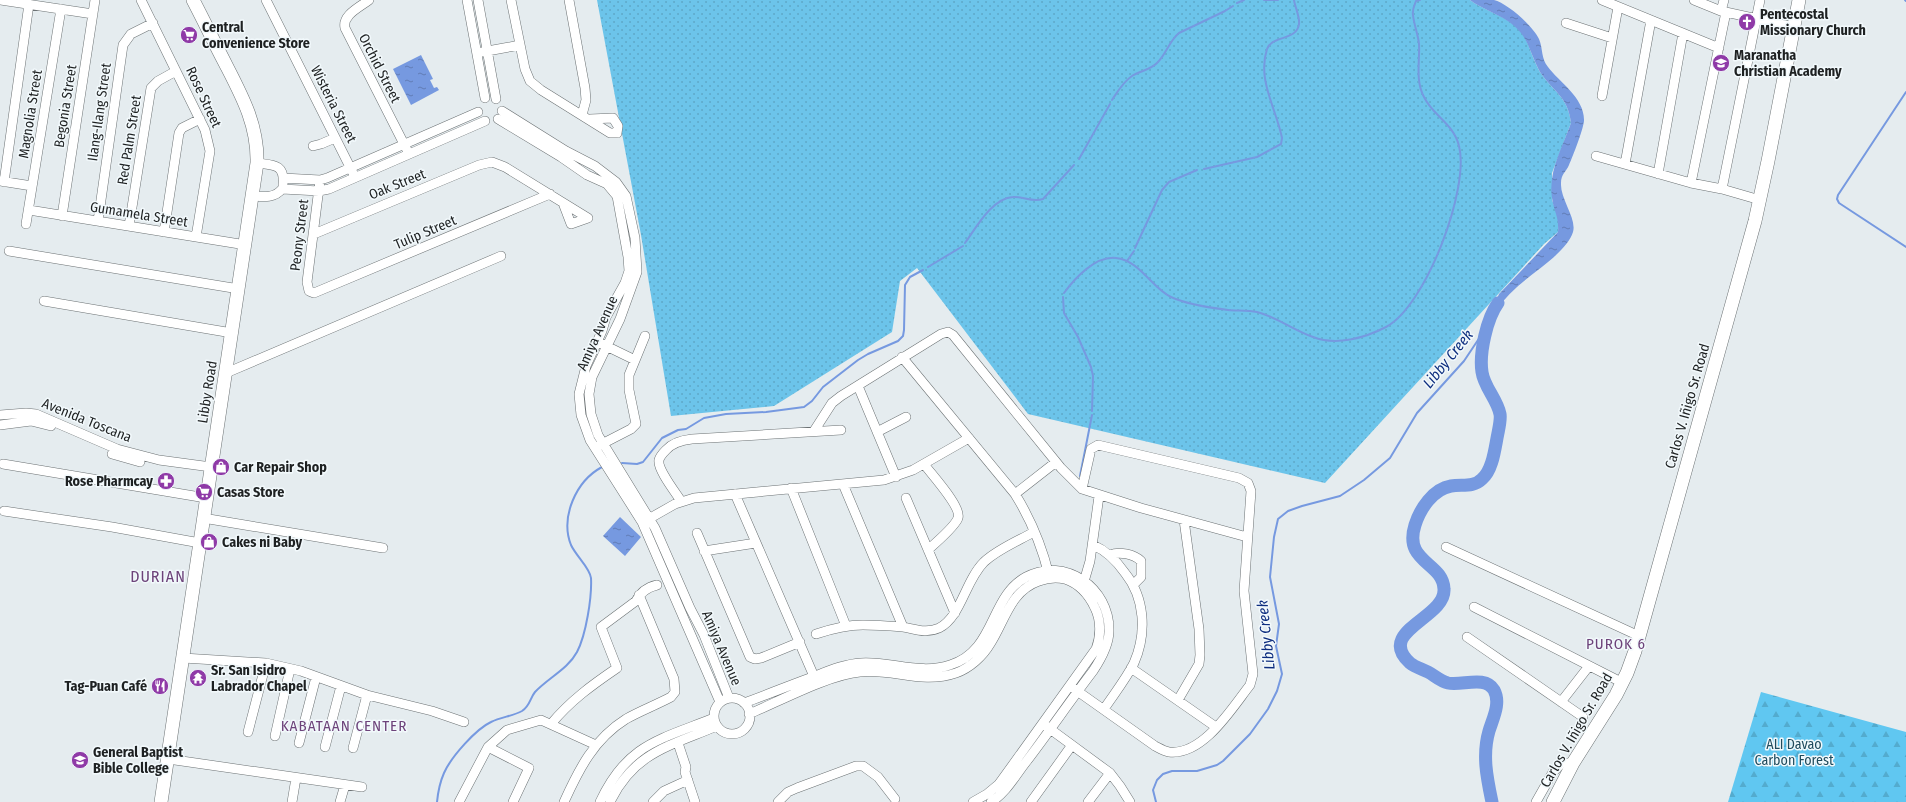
<svg xmlns="http://www.w3.org/2000/svg" width="1906" height="802" viewBox="0 0 1906 802" font-family="'Fira Sans Condensed',sans-serif">
<defs>
<pattern id="grass-dots" width="8" height="8" patternUnits="userSpaceOnUse"><rect width="8" height="8" fill="#6cc4ea"/><path d="M2 2h.1M6 6h.1" fill="none" stroke="#5da8c8" stroke-width="1.8" stroke-linecap="round"/></pattern>
<pattern id="forest-firs" width="22" height="20" patternUnits="userSpaceOnUse"><rect width="22" height="20" fill="#60c7f1"/><path d="M5 1l3.5 6h-7zM16 11l3.5 6h-7z" fill="#53abce"/></pattern>
<pattern id="water-ripples" width="26" height="14" patternUnits="userSpaceOnUse"><rect width="26" height="14" fill="#7699e0"/><path d="M2 4q2-2 4 0t4 0M15 11q2-2 4 0t4 0" fill="none" stroke="#607cb5"/></pattern>
</defs>
<rect width="100%" height="100%" fill="#e5ecef"/>
<!-- grass -->
<path fill="url(#grass-dots)" d="M 597,0 L 1470,0 C 1486,12 1509,16 1522,33 C 1529,43 1533,60 1540,72 C 1553,92 1568,96 1571,123 L 1552,173 L 1552,200 L 1559,219 L 1558,232 L 1544,244 L 1325,483 L 1028,414 L 917,268 L 900,281 L 892,332 L 774,406 L 671,416 L 641,235 Z"/>
<!-- forest -->
<path fill="url(#forest-firs)" d="M 1761,692 L 1906,732 L 1906,802 L 1728,802 Z"/>
<!-- water -->
<path fill="url(#water-ripples)" d="M 1470,0 C 1477,0 1486,0 1494,0 C 1507,3 1533,26 1539,39 C 1543,48 1541,59 1548,67 C 1559,82 1585,98 1584,121 C 1583,130 1573,156 1569,165 C 1566,172 1561,174 1561,183 C 1560,199 1577,218 1573,232 C 1567,252 1532,273 1517,287 C 1507,296 1498,307 1489,318 L 1499,294 L 1558,232 C 1559,216 1554,212 1552,198 C 1548,172 1562,148 1571,123 C 1568,96 1553,92 1540,72 C 1533,60 1529,43 1521,33 C 1508,16 1486,12 1470,0 Z
M 421,55 L 433,79 L 430,80 L 434,88 L 437,87 L 439,90 L 411,105 L 393,69 Z
M 620,517 L 641,537 L 625,556 L 603,536 Z"/>
<g fill="none" stroke-linecap="round" stroke-linejoin="round">
<!-- stream -->
<path stroke="#7699e0" stroke-width="2" d="M 1264,0 L 1278,0
M 1905,0 L 1906,1
M 1237,3 L 1244,0
M 1906,92 L 1838,195 L 1837,199 L 1839,203 L 1906,247
M 1112,100 C 1118,91 1123,82 1132,76 C 1140,71 1150,70 1157,63 C 1166,55 1169,41 1179,33 L 1225,11 L 1233,6
M 1079,159 L 1110,104
M 1204,169 L 1257,157 L 1281,144 L 1282,138 C 1276,108 1257,80 1267,49 C 1272,35 1297,41 1299,24 C 1300,17 1295,7 1294,0
M 965,243 C 976,228 992,198 1013,197 C 1023,196 1032,203 1043,199 L 1074,165
M 1135,248 L 1162,190 L 1169,182 L 1197,170
M 1127,261 L 1134,251
M 928,267 L 963,246
M 1064,293 C 1075,278 1095,256 1116,258 C 1139,260 1152,288 1171,297 C 1186,304 1212,308 1228,310 C 1237,311 1247,310 1257,312 C 1277,317 1293,330 1313,337 C 1336,346 1365,338 1386,327 C 1426,306 1470,188 1459,146 C 1454,124 1433,116 1424,97 C 1415,80 1420,61 1419,44 C 1418,34 1414,25 1413,15 C 1412,10 1414,6 1416,1 L 1420,0
M 1063,297 L 1064,313 L 1078,337 L 1091,367 L 1093,376 L 1092,411
M 622,463 L 637,464 L 643,462 L 662,438 L 678,430 L 686,429 L 704,418 L 726,414 L 766,412 L 804,407 L 812,401 L 823,387 L 858,360 L 868,354 L 898,341 L 903,336 L 904,330 L 905,285 L 910,277 L 923,270
M 1080,476 L 1092,415
M 437,802 C 438,792 440,782 444,773 C 451,757 476,729 491,722 C 501,717 513,716 522,711 C 530,706 530,698 535,692 C 548,678 568,669 577,652 C 586,635 592,597 591,578 C 590,568 576,556 571,545 C 560,517 576,481 602,467
M 1156,802 L 1153,790 L 1157,780 L 1163,774 L 1172,771 L 1197,771 L 1217,765 L 1223,761 L 1250,734 L 1268,709 L 1277,691 L 1282,674 L 1276,646 L 1279,624 L 1270,577 L 1274,537 L 1278,519 L 1288,511 L 1302,506 L 1340,496 L 1364,480 L 1390,458 L 1417,413 L 1464,361 L 1486,328
M 1489,802 L 1492,799"/>
<!-- river -->
<path stroke="#7699e0" stroke-width="13" d="M 1492,802 C 1487,778 1482,755 1489,731 C 1493,718 1501,703 1494,690 C 1485,675 1462,686 1448,683 C 1440,681 1434,675 1428,672 C 1422,669 1415,667 1410,663 C 1375,631 1446,618 1444,589 C 1443,562 1403,563 1415,525 C 1420,509 1433,489 1451,486 C 1462,484 1473,488 1482,479 C 1493,470 1495,447 1498,433 C 1499,428 1501,419 1500,414 C 1497,399 1484,387 1482,372 C 1479,353 1487,318 1498,303"/>
<defs>
<path id="street" d="M 0,0 L 93,14
M 141,0 L 205,130 L 210,151 L 196,237
M 266,0 L 353,173
M 369,0 C 360,7 342,15 345,28 L 407,150
M 467,0 L 485,98
M 478,0 L 496,99
M 511,0 L 525,69 L 530,81 L 541,90 L 610,133 L 617,133 L 618,126 L 613,118 L 590,119
M 569,0 L 585,88 L 586,100 L 582,115
M 1602,0 L 1719,48
M 1694,0 L 1721,11 L 1794,27
M 1721,11 L 1724,0
M 1566,23 L 1612,38
M 482,52 L 520,45
M 1602,96 L 1618,7
M 502,111 L 566,151 L 595,166 L 616,182 L 626,196 L 635,238 L 637,272 L 620,319 L 592,377 L 589,394 L 591,414 L 598,435 L 655,528 L 690,608 L 704,635 L 729,698
M 498,119 L 561,157 L 587,175 L 607,184 L 617,196 L 628,257 L 629,271 L 625,283 L 606,317 L 602,331 L 586,366 L 579,394 L 581,415 L 590,440 L 642,522 L 720,702
M 313,146 L 321,144 L 335,138
M 1596,156 L 1691,183 L 1722,189 L 1760,200
M 257,163 C 274,165 285,164 283,185
M 1625,164 L 1651,20
M 1658,174 L 1683,33
M 283,178 L 320,180 L 327,178 L 478,112
M 320,180 L 307,282 L 309,291 L 314,293 L 550,194
M 0,181 L 32,186
M 4,182 L 29,4
M 1691,183 L 1726,12
M 1722,189 L 1760,0
M 254,196 C 264,197 275,198 282,189 L 319,191 L 329,189 L 485,121
M 563,203 L 571,224 L 588,218
M 29,210 L 246,245
M 62,216 L 95,0
M 98,221 L 123,45 L 131,34 L 153,23
M 26,224 L 61,9
M 129,226 L 151,88 L 158,81 L 176,71
M 164,232 L 179,133 L 182,128 L 200,119
M 314,234 L 479,165 L 492,162 L 505,167 L 588,218
M 9,251 L 239,289
M 44,301 L 232,333
M 602,344 L 635,360
M 902,357 L 1015,494 C 1030,518 1042,547 1049,575
M 226,373 L 501,256
M 858,386 L 896,477
M 0,415 L 26,413 L 36,414 L 117,449 L 159,460 L 211,467
M 0,425 L 31,421 L 51,426
M 814,431 L 832,403 L 841,396 L 941,334 L 948,332 L 953,335 L 1061,468 L 1082,489 L 1141,508 L 1247,537
M 877,432 L 906,417
M 598,446 L 631,429 L 636,424 L 629,390 L 629,375 L 645,336
M 112,454 L 140,462
M 3,464 L 206,498
M 924,464 C 931,474 962,507 958,518 C 955,527 935,543 928,550
M 843,484 L 903,627
M 791,488 L 846,626
M 735,494 L 816,681
M 1015,494 L 1056,462
M 906,498 L 955,613
M 681,501 C 676,493 657,469 659,460 C 660,456 663,453 666,450 C 673,442 683,440 692,439 L 841,430
M 4,511 L 112,527 L 200,543
M 203,518 L 383,548
M 645,521 L 675,504 L 694,498 L 884,480 L 913,470 L 969,438
M 697,533 L 750,657 L 755,659 L 761,658 L 800,642
M 1093,545 C 1107,551 1116,560 1125,573 C 1145,598 1147,633 1134,663 C 1126,679 1114,694 1104,709
M 1446,547 L 1639,636
M 704,551 L 756,543
M 1110,555 C 1119,551 1134,554 1141,561 L 1141,577 L 1134,584
M 1083,585 L 1090,561 L 1099,496
M 1474,607 L 1623,683
M 816,634 C 831,629 847,625 863,625 C 876,625 890,626 903,627 C 915,629 926,634 939,628 C 961,617 965,581 984,562 C 998,549 1018,541 1034,532
M 1467,637 L 1583,717
M 183,658 L 266,663 L 301,671 L 367,695 L 432,711 L 464,722
M 1131,668 L 1216,727
M 1073,688 L 1155,746 C 1159,748 1164,751 1169,752 C 1203,756 1232,708 1250,685 L 1253,674 L 1244,591 L 1251,491 L 1248,483 L 1239,478 L 1098,445 L 1091,449 L 1082,489
M714 716a18 18 0 1 1 36 0a18 18 0 1 1-36 0Z
M 1178,700 L 1199,664 L 1200,655 L 1199,629 L 1184,520
M 1561,702 L 1589,666
M 744,703 C 766,695 788,686 810,678 C 826,672 843,664 861,663 C 891,661 920,675 950,665 C 996,651 989,597 1026,577 C 1065,556 1110,588 1109,631 C 1109,645 1101,659 1093,671 C 1070,701 1049,732 1026,762 C 1015,776 1006,793 991,802
M 749,714 C 780,701 828,675 860,672 C 893,668 921,685 956,673 C 970,668 983,656 990,644 C 1005,621 1010,591 1039,581 C 1047,578 1056,577 1065,579 C 1080,584 1089,595 1095,608 C 1101,620 1101,636 1096,649 L 999,784 L 987,794 L 973,802
M 551,724 C 570,701 592,685 617,668 L 601,627 L 636,601 C 640,593 648,587 657,585
M 1046,726 L 1110,773 L 1120,786 L 1130,802
M 248,732 L 266,663
M 275,736 L 290,669
M 299,743 L 316,677
M 678,743 L 686,767 L 685,772 L 695,802
M 325,747 L 341,686
M 488,747 L 529,768 L 513,802
M 353,748 L 367,695
M 168,759 L 362,787
M 292,802 L 296,778
M 340,802 L 345,785
M 459,802 L 488,747 L 507,730 L 541,720 L 596,745
M 564,802 C 579,769 594,739 626,719 C 640,711 656,705 671,697 L 675,692 L 674,679 L 639,595
M 600,802 C 627,744 659,740 714,718
M 610,802 C 634,752 670,746 717,726
M 653,802 L 664,791 L 688,780
M 778,802 L 788,792 L 797,788 L 856,766 L 863,766 L 878,777 L 895,799
M 1031,802 L 1072,745
M 1088,802 L 1110,773
M 1536,802 L 1553,772 L 1562,763 L 1573,763"/>
<path id="secondary" d="M 161,802 L 257,163 C 258,125 242,96 225,63 C 214,42 204,21 193,0
M 1553,802 L 1573,763 L 1616,695 L 1627,673 L 1635,651 L 1755,221 L 1768,161 L 1799,0"/>
</defs>
<!-- street casing -->
<use href="#street" stroke="#6c7274" stroke-width="10"/>
<!-- secondary casing -->
<use href="#secondary" stroke="#6c7274" stroke-width="14"/>
<!-- street -->
<use href="#street" stroke="#fff" stroke-width="9"/>
<!-- secondary -->
<use href="#secondary" stroke="#fff" stroke-width="13"/>
</g>
<!-- icons -->
<defs>
<symbol id="church-disc" viewBox="-11 -11 22 22"><circle r="9.5" fill="#8f3aa7" stroke="#f2f9fc"/><path d="M-1.2-6h2.4v3.5h3.3v2.4h-3.3V6h-2.4V-.1h-3.3v-2.4h3.3Z" fill="#fff"/></symbol>
<symbol id="supermarket-disc" viewBox="-11 -11 22 22"><circle r="9.5" fill="#8f3aa7" stroke="#f2f9fc"/><path d="M-6-5.5h2.5l.6 2H6L4.5 2H-2.5L-4.4-4H-6ZM-1.5 3.2a1.3 1.3 0 1 0 .1 0ZM3 3.2a1.3 1.3 0 1 0 .1 0Z" fill="#fff"/></symbol>
<symbol id="school-disc" viewBox="-11 -11 22 22"><circle r="9.5" fill="#8f3aa7" stroke="#f2f9fc"/><path d="M0-5L7-2L0 1L-7-2ZM-4 1L0 2.5L4 1V4Q0 6-4 4Z" fill="#fff"/></symbol>
<symbol id="shop-disc" viewBox="-11 -11 22 22"><circle r="9.5" fill="#8f3aa7" stroke="#f2f9fc"/><path d="M-5-2.5h2.3a2.7 3.5 0 0 1 5.4 0H5L5.5 6h-11ZM-1.5-2.5h3a1.5 2.3 0 0 0-3 0Z" fill="#fff"/></symbol>
<symbol id="pharmacy-disc" viewBox="-11 -11 22 22"><circle r="9.5" fill="#8f3aa7" stroke="#f2f9fc"/><path d="M-2-6h4v4h4v4h-4v4h-4v-4h-4v-4h4Z" fill="#fff"/></symbol>
<symbol id="temple-disc" viewBox="-11 -11 22 22"><circle r="9.5" fill="#8f3aa7" stroke="#f2f9fc"/><path d="M0-6L5-2H3V0L6.5 2.5H4V6H1.5V3h-3V6H-4V2.5H-6.5L-3 0V-2H-5Z" fill="#fff"/></symbol>
<symbol id="restaurant-disc" viewBox="-11 -11 22 22"><circle r="9.5" fill="#8f3aa7" stroke="#f2f9fc"/><path d="M-5-6h1v4h1v-4h1v4h1v-4h1v5L-1.5 .5V6h-2V.5L-5-1ZM5-6V6H3V1.5H1.5Q1.5-4 5-6Z" fill="#fff"/></symbol>
<symbol id="university-disc" viewBox="-11 -11 22 22"><circle r="9.5" fill="#8f3aa7" stroke="#f2f9fc"/><path d="M0-5L7-2L0 1L-7-2ZM-4 1L0 2.5L4 1V4Q0 6-4 4Z" fill="#fff"/></symbol>
</defs>
<g fill-rule="evenodd">
<use href="#church-disc" x="1737" y="12" width="20" height="20"/>
<use href="#supermarket-disc" x="179" y="25" width="20" height="20"/>
<use href="#school-disc" x="1711" y="53" width="20" height="20"/>
<use href="#shop-disc" x="211" y="457" width="20" height="20"/>
<use href="#pharmacy-disc" x="156" y="471" width="20" height="20"/>
<use href="#supermarket-disc" x="194" y="482" width="20" height="20"/>
<use href="#shop-disc" x="199" y="532" width="20" height="20"/>
<use href="#temple-disc" x="188" y="668" width="20" height="20"/>
<use href="#restaurant-disc" x="150" y="676" width="20" height="20"/>
<use href="#university-disc" x="70" y="750" width="20" height="20"/>
</g>
<g text-anchor="middle" stroke-width="3" stroke-linejoin="round" paint-order="stroke">
<!-- poi labels -->
<g font-size="14" font-weight="bold" fill="#1e2122" stroke="#f2f9fc" text-anchor="start">
<text x="1760" y="19">Pentecostal<tspan x="1760" dy="16">Missionary Church</tspan></text>
<text x="202" y="32">Central<tspan x="202" dy="16">Convenience Store</tspan></text>
<text x="1734" y="60">Maranatha<tspan x="1734" dy="16">Christian Academy</tspan></text>
<text x="234" y="472">Car Repair Shop</text>
<text x="153" y="486" text-anchor="end">Rose Pharmcay</text>
<text x="217" y="497">Casas Store</text>
<text x="222" y="547">Cakes ni Baby</text>
<text x="211" y="675">Sr. San Isidro<tspan x="211" dy="16">Labrador Chapel</tspan></text>
<text x="147" y="691" text-anchor="end">Tag-Puan Café</text>
<text x="93" y="757">General Baptist<tspan x="93" dy="16">Bible College</tspan></text>
</g>
<!-- street labels -->
<g font-size="14" fill="#1e2122" stroke="#f2f9fc">
<text transform="translate(380 68) rotate(63)" y="5">Orchid Street</text>
<text transform="translate(204 97) rotate(65)" y="5">Rose Street</text>
<text transform="translate(334 104) rotate(63)" y="5">Wisteria Street</text>
<text transform="translate(65 106) rotate(-81)" y="5">Begonia Street</text>
<text transform="translate(99 112) rotate(-82)" y="5">Ilang-Ilang Street</text>
<text transform="translate(30 114) rotate(-81)" y="5">Magnolia Street</text>
<text transform="translate(129 140) rotate(-81)" y="5">Red Palm Street</text>
<text transform="translate(397 184) rotate(-22)" y="5">Oak Street</text>
<text transform="translate(139 214) rotate(9)" y="5">Gumamela Street</text>
<text transform="translate(425 232) rotate(-23)" y="5">Tulip Street</text>
<text transform="translate(299 235) rotate(-83)" y="5">Peony Street</text>
<text transform="translate(597 333) rotate(-66)" y="5">Amiya Avenue</text>
<text transform="translate(207 392) rotate(-81)" y="5">Libby Road</text>
<text transform="translate(1687 406) rotate(-74)" y="5">Carlos V. Iñigo Sr. Road</text>
<text transform="translate(87 420) rotate(22)" y="5">Avenida Toscana</text>
<text transform="translate(722 648) rotate(67)" y="5">Amiya Avenue</text>
<text transform="translate(1576 730) rotate(-60)" y="5">Carlos V. Iñigo Sr. Road</text>
</g>
<!-- park labels -->
<g font-size="14" fill="#1f4b5d" stroke="#f2f9fc">
<text x="1794" y="749">ALI Davao<tspan x="1794" dy="16">Carbon Forest</tspan></text>
</g>
<!-- water labels -->
<g font-size="15" font-style="italic" fill="#0e2e7f" stroke="#f2f9fc">
<text transform="translate(1448 359) rotate(-51)" y="5">Libby Creek</text>
<text transform="translate(1266 635) rotate(-96)" y="5">Libby Creek</text>
</g>
<!-- neighbourhood labels -->
<g font-size="15" letter-spacing="1" fill="#6d437a" stroke="#f2f9fc">
<text x="1616" y="649">PUROK 6</text>
<text x="344" y="731">KABATAAN CENTER</text>
</g>
<!-- quarter labels -->
<g font-size="16" letter-spacing="1" fill="#6d437a" stroke="#f2f9fc">
<text x="158" y="582">DURIAN</text>
</g>
</g>
</svg>
